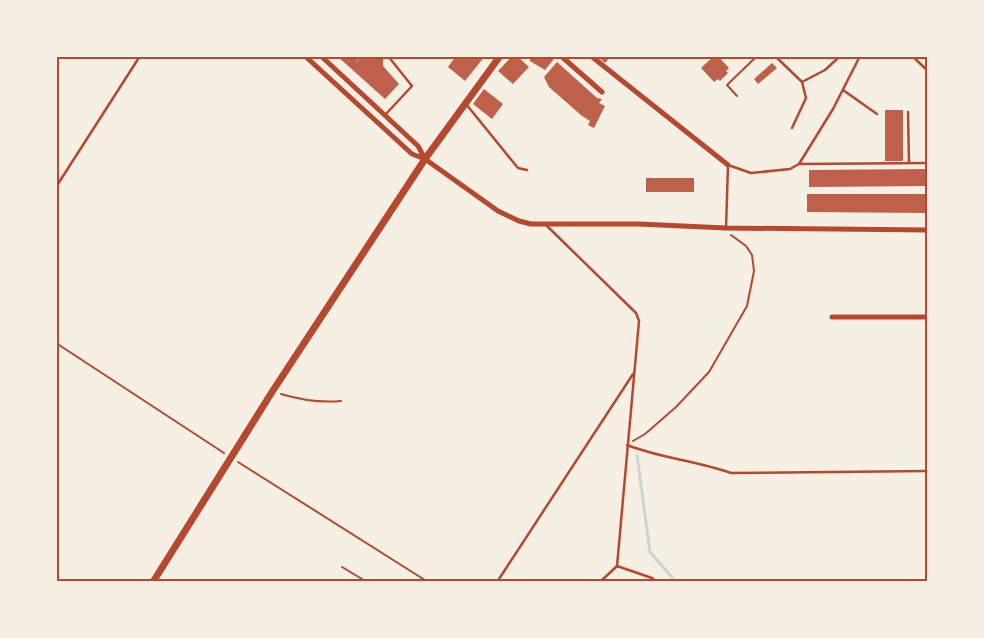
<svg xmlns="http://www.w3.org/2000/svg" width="984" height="638" viewBox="0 0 984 638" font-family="'PT Sans Narrow',sans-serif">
<rect width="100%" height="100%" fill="#f6efe4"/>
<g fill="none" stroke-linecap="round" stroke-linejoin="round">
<!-- stream -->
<path stroke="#c9d6d2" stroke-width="3" d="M 637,455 L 650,552 L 676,582"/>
</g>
<!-- building -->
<path fill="#bf614a" d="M 337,56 L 360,56 L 355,64 L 361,56 L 383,56 L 383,66 L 399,84 L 385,99 Z
M 456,56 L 485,56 L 465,81 L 448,67 Z
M 512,56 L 517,56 L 529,67 L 513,84 L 498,71 Z
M 530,56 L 551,56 L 554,59 L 545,70 L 530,61 Z
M 598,56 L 611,56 L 605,63 Z
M 714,56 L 718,56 L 729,68 L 726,71 L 728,73 L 720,81 L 718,79 L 714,82 L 701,68 Z
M 557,62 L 597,98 L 602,99 L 599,103 L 605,106 L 594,128 L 588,125 L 590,121 L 582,116 L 549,87 L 544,77 Z
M 772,63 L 777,68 L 758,84 L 754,79 Z
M 484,89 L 503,104 L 492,119 L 473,104 Z
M 885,110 L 903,110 L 903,161 L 885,161 Z
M 928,169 L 928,186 L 809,187 L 809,170 Z
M 646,178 L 694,178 L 694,192 L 646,192 Z
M 807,194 L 928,194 L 928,213 L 807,212 Z"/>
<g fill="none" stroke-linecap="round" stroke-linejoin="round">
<!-- path -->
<path stroke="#b5482f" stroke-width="2" d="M 737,96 L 727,85 L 757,56
M 56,343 L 224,453
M 281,394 C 301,400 320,403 341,401
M 633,441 L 645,434 L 676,407 L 709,372 L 747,306 L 754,271 L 752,255 L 746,246 L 731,235
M 238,462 L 428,582
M 342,567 L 367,582"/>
<!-- service -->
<path stroke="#b5482f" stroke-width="2.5" d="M 775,56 L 802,82 L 806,98 L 792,128
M 912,56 L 928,71
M 802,82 L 825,70 L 837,59 L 836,56
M 843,90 L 877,114
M 466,104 L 518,168 L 527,170
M 908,112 L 909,163
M 385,115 L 412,86 L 388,56
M 799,164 L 833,109 L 860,56
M 56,187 L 140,56
M 546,225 L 636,313 L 639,321 L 617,566 L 652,578 L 657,582
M 726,228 L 728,165 L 751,173 L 790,169 L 799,164 L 928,163
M 627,445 C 660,458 697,461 731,473 L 928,471
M 497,582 L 633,374
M 600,582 L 617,566"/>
<!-- minor -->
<path stroke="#b5482f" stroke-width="5" d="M 305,56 L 412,154 L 425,159 L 498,211 L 519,221 L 531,224 L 639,224 L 726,228 L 928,230
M 321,56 L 418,146 L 425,159
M 561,56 L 602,92
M 591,56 L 728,165
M 832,317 L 928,317"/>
<!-- tertiary -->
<path stroke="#b5482f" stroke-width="7" d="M 153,582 L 272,392 L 425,159 L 500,56"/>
</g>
<!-- border -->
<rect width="984" height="638" fill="none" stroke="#f6efe4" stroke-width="115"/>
<rect x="58" y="58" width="868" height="522" fill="none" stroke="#b5482f" stroke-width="2"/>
</svg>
